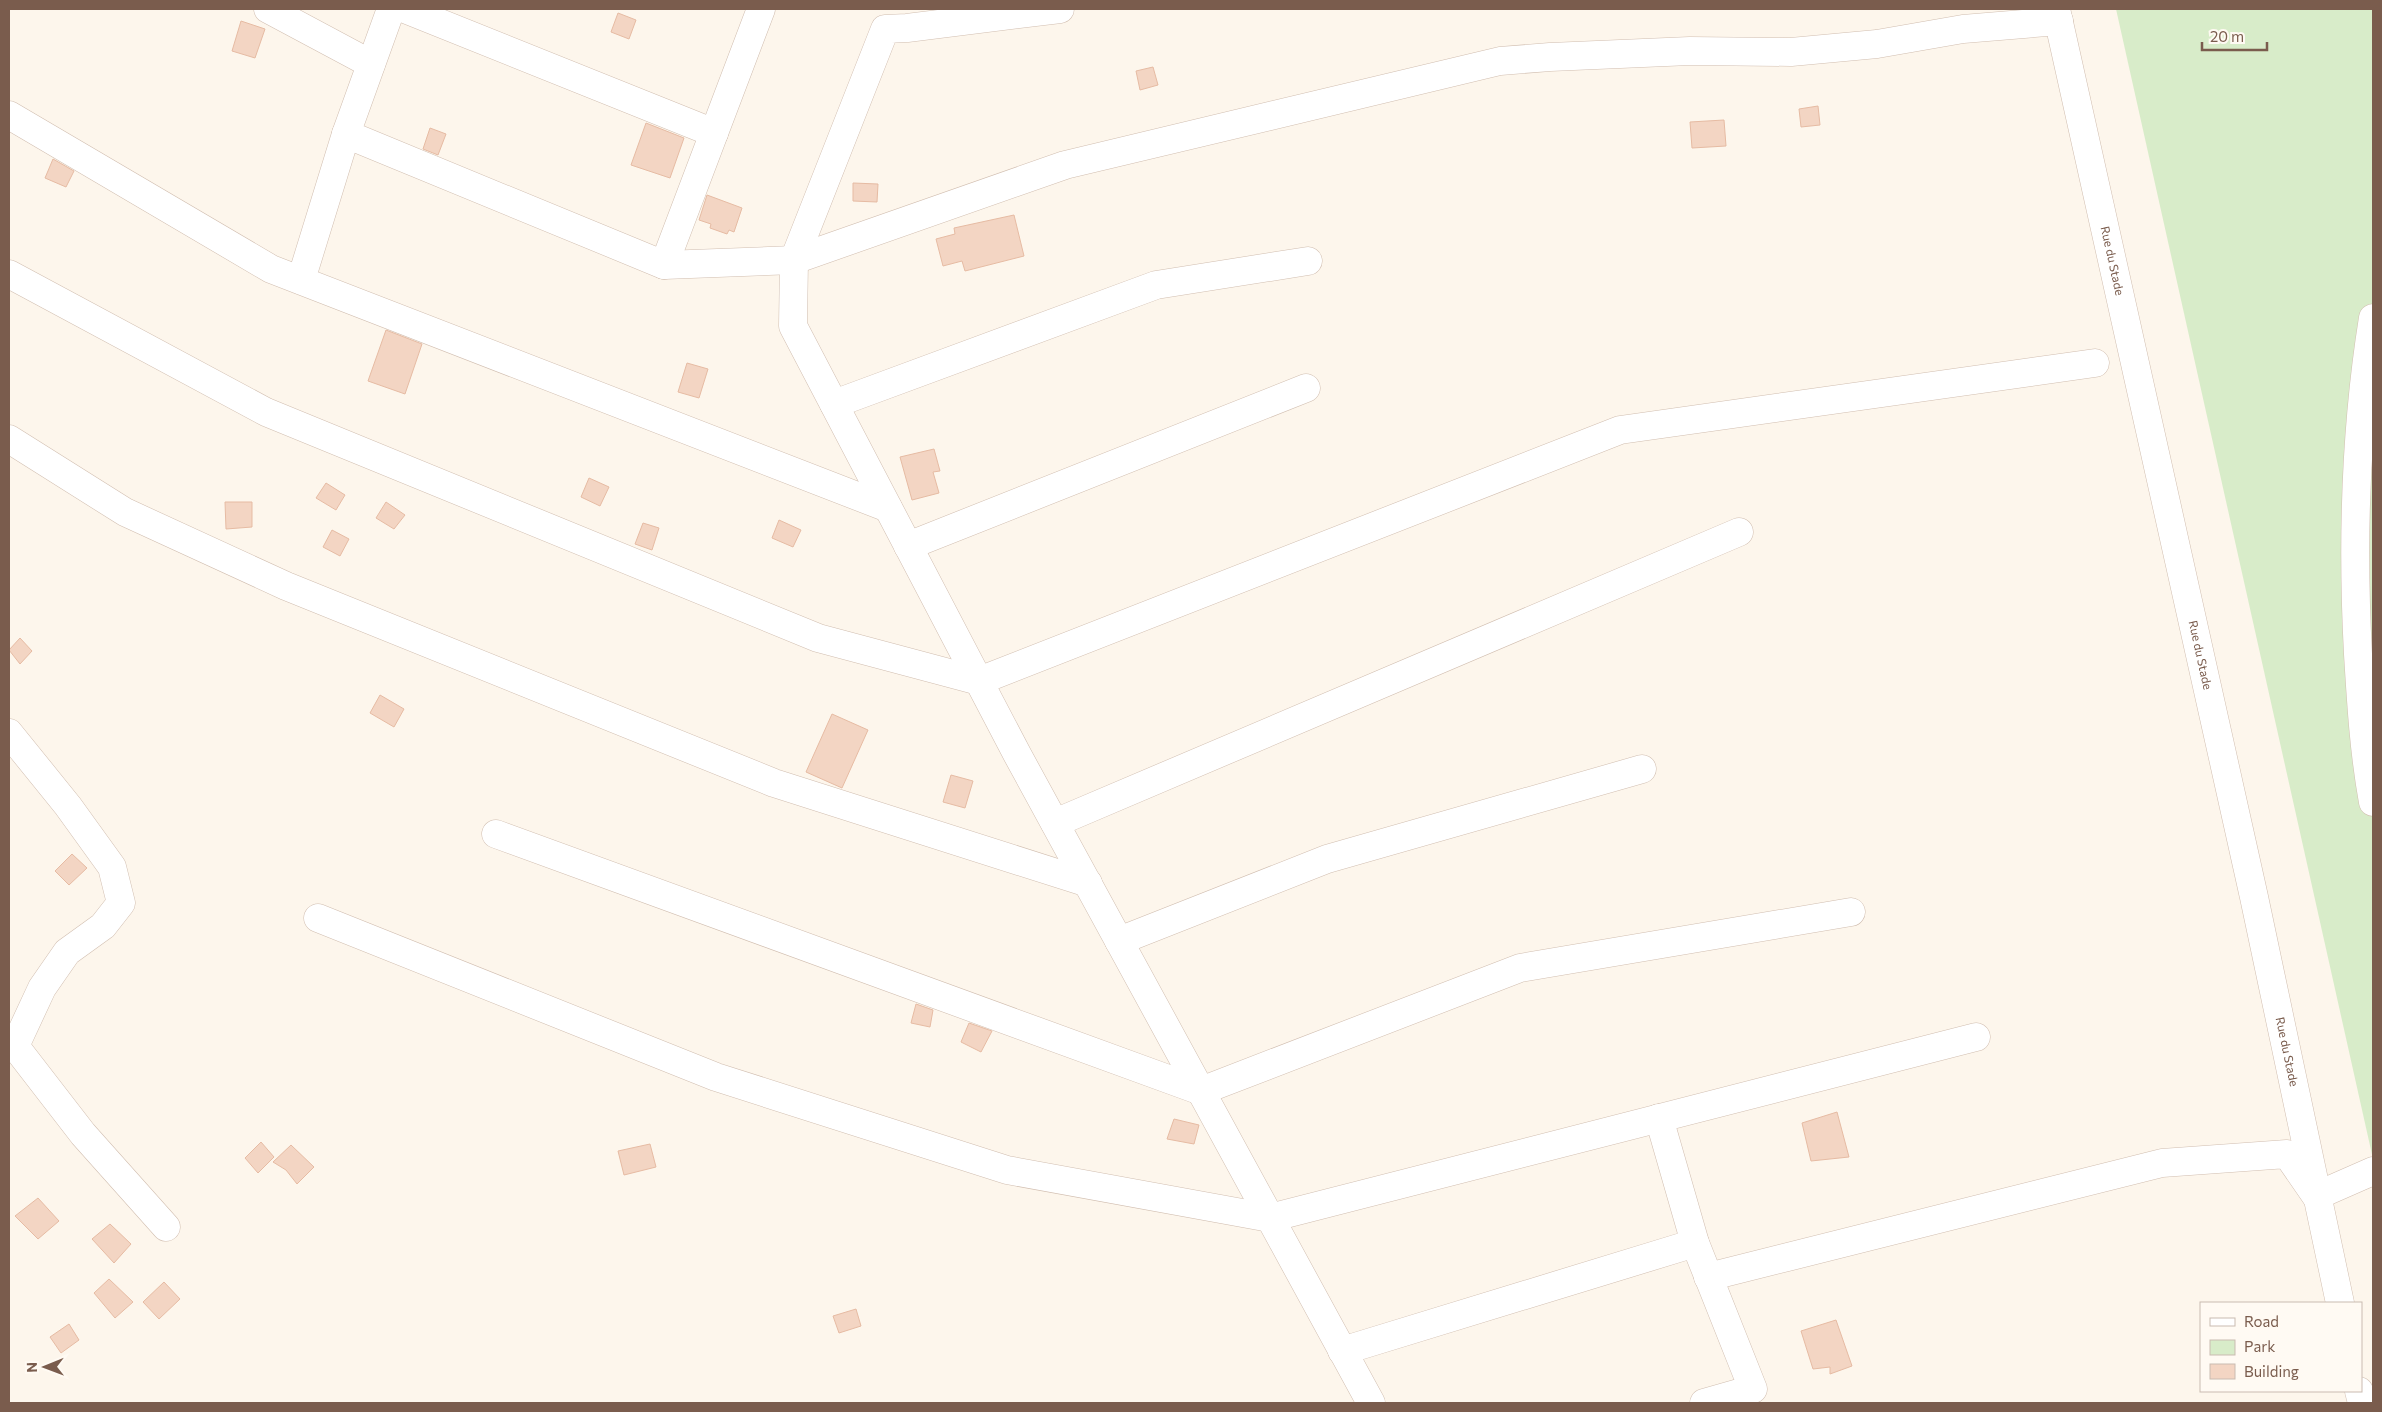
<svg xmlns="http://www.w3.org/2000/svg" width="2382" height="1412" viewBox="0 0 2382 1412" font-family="Commissioner,sans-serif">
<rect width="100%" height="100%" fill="#fdf6ec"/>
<!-- green -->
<path fill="#d8ecc9" d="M 2116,9 L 2373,9 L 2373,1159 Z"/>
<!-- building -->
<path fill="#f3d5c3" stroke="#e6bba3" d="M 618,13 L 636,20 L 629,39 L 611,32 Z
M 241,21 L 265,29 L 255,58 L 232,51 Z
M 1153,67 L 1158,85 L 1140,90 L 1136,71 Z
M 1818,106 L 1820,125 L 1801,127 L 1799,109 Z
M 1724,120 L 1726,146 L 1692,148 L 1690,122 Z
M 646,123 L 684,138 L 670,178 L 631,165 Z
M 430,128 L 446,134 L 438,155 L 423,149 Z
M 53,159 L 74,171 L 66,187 L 45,178 Z
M 853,183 L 878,184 L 877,202 L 853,201 Z
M 707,195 L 742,208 L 734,232 L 729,230 L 727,234 L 710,228 L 711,224 L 699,220 Z
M 1014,215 L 1024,256 L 965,271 L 962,261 L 943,266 L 936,239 L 955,234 L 954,228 Z
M 386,330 L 422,344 L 405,394 L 368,381 Z
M 687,363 L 708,369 L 699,398 L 678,392 Z
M 934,449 L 940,471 L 933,472 L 939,493 L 912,500 L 900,457 Z
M 589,478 L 609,487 L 600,506 L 581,497 Z
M 326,483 L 345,495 L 336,510 L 316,498 Z
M 225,502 L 252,502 L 252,527 L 226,529 Z
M 386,502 L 405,515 L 394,529 L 376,518 Z
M 779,520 L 801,530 L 793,547 L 772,538 Z
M 643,523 L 659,528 L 652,550 L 635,544 Z
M 332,530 L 349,539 L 340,556 L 323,547 Z
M 20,638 L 32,651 L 20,664 L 9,650 Z
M 380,695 L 404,709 L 394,727 L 370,713 Z
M 832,714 L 868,730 L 842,788 L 806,772 Z
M 951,775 L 973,781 L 965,808 L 943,802 Z
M 72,854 L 87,868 L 69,885 L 55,871 Z
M 916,1004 L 933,1010 L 930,1027 L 911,1023 Z
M 969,1023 L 992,1031 L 981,1052 L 961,1042 Z
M 1837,1112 L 1849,1157 L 1811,1161 L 1802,1123 Z
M 1174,1119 L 1199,1125 L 1194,1144 L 1167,1139 Z
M 261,1142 L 274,1157 L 258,1173 L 245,1158 Z
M 650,1144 L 656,1167 L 624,1175 L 618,1151 Z
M 291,1145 L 314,1167 L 297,1184 L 286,1170 L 273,1162 Z
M 38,1198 L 59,1221 L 38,1239 L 15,1216 Z
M 110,1224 L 131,1244 L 114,1263 L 92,1239 Z
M 109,1279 L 133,1302 L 115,1318 L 94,1293 Z
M 164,1282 L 180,1299 L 159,1319 L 143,1302 Z
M 856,1309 L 861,1326 L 839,1333 L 833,1316 Z
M 1836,1320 L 1852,1366 L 1830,1374 L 1830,1367 L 1813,1369 L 1801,1331 Z
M 69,1324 L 79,1340 L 61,1353 L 50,1337 Z"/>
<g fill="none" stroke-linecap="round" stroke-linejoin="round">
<defs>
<g id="minor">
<path d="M 268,9 L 371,64"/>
<path d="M 391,9 L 346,134 L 664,265 L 794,260 L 1065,165 L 1500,61 L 1550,57 L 1690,51 L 1791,52 L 1877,44 L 1963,29 L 2059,21"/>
<path d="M 405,9 L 714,133"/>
<path d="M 1060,9 L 907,28 L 885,29 L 794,260 L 793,326 L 1017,754 L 1371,1403"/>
<path id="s1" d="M 2056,9 L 2254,897 L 2340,1303"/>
<path d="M 9,115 L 271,269 L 888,508"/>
<path d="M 664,265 L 761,9"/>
<path d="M 9,274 L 266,412 L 818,638 L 979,681 L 1620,430 L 2095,363"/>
<path d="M 301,280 L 346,134"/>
<path d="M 2373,318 C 2355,430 2352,542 2358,654 C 2361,703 2364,753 2373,802"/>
<path d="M 834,404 L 1156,285 L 1308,261"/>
<path d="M 9,439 L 125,512 L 286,586 L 774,783 L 1088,883"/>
<path d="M 908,546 L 1306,388"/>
<path d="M 9,733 L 68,806 L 112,867 L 121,903 L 103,926 L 67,952 L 42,988 L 15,1046 L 83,1134 L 166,1227"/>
<path d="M 1055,823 L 1739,532"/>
<path d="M 496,834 L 1201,1091 L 1520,968 L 1851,912"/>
<path d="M 318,918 L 716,1077 L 1007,1170 L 1270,1218 L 1976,1037"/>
<path d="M 1119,941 L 1327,859 L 1642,769"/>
<path d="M 1659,1118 L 1695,1243 L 1753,1389 L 1704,1403"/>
<path d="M 1708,1277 L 2162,1163 L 2287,1154 L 2316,1196 L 2373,1171"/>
<path d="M 1342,1351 L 1695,1243"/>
<path d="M 2359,1391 L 2362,1403"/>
</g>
</defs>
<!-- minor casing -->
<use href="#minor" stroke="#d1beb0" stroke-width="29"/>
<!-- minor -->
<use href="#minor" stroke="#fff" stroke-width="28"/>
</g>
<g text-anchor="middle" stroke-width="4.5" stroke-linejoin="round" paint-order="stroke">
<!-- street labels -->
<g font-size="12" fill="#7a5c4d" stroke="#fffaf3">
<text dy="4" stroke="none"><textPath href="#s1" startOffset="258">Rue du Stade</textPath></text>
<text dy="4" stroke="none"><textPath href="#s1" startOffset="662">Rue du Stade</textPath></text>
<text dy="4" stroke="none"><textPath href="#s1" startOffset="1068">Rue du Stade</textPath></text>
</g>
</g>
<!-- border -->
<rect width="2382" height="1412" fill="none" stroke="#7a5c4d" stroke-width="20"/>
<!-- legend -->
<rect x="2200" y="1302" width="162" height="90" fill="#fffaf3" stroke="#cabbb1"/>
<rect x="2210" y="1318" width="25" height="8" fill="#ffffff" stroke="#cabbb1"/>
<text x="2244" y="1327" font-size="15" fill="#7a5c4d">Road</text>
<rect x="2210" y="1340" width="25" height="15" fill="#d8ecc9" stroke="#cabbb1"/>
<text x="2244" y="1352" font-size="15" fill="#7a5c4d">Park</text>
<rect x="2210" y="1364" width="25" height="15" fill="#f3d5c3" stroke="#cabbb1"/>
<text x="2244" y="1377" font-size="15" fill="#7a5c4d">Building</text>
<!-- north arrow -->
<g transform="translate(45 1367) rotate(269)" stroke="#fffaf3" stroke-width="4" paint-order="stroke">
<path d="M0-4L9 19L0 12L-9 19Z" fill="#7a5c4d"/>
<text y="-8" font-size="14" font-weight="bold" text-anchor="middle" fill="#7a5c4d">N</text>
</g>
<!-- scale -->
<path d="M2202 42v8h65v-8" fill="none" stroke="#7a5c4d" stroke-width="2.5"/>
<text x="2210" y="42" font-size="15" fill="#7a5c4d" stroke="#fffaf3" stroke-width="4" paint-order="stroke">20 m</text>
</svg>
